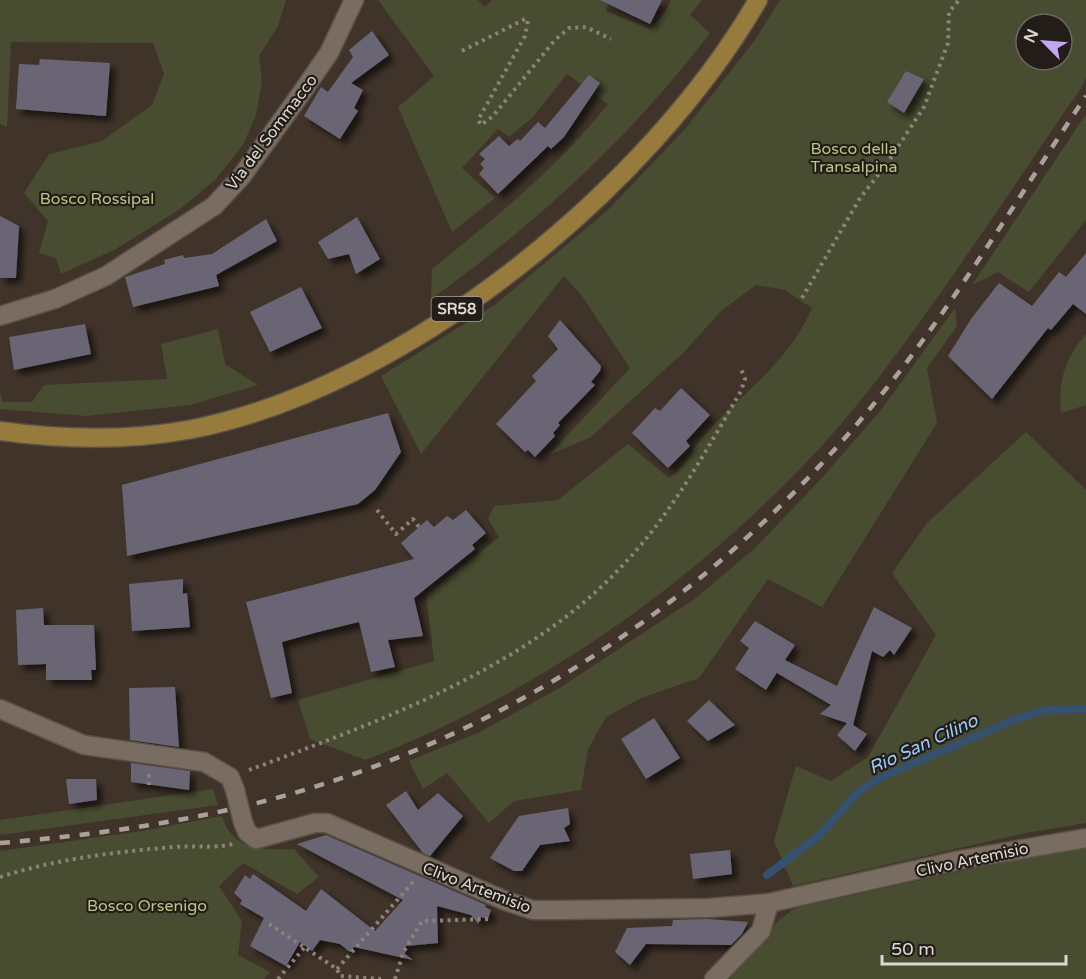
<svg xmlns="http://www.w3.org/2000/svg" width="1086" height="979" viewBox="0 0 1086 979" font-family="'Varela Round',sans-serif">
<defs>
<filter id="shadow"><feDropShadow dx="5.5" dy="5.5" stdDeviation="3" flood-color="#0009"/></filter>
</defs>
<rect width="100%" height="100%" fill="#40342a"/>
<!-- green -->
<path fill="#484c30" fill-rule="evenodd" d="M 0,0 L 286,0 L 278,26 L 259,56 L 262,82 L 256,115 L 243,145 L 216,179 L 180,209 L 116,249 L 61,274 L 56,258 L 39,253 L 48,221 L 24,193 L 49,154 L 102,141 L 152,105 L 164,74 L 153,43 L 11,42 L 7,127 L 0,124 Z
M 378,0 L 478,0 L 485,7 L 492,0 L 610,0 L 606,11 L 650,29 L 664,13 L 671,0 L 702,0 L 690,15 L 710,33 C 631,137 537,223 431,299 L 432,269 C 495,218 557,168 608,104 L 567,74 L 533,117 L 509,137 L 498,129 L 462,168 L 495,198 L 452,232 L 398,107 L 434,76 Z
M 780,0 L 1086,0 C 1086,22 1086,55 1086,77 C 1083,89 1070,103 1063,114 C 1033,158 1004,202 974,245 C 925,315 876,387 818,450 C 692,585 537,694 365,760 L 310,739 L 298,700 L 434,661 L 426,595 L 499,537 L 488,519 L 494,506 L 558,500 L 628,444 L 669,478 C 689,464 689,453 704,436 C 742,392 788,364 812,308 L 785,290 L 756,285 L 721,311 L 684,352 L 591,437 L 549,455 L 630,368 L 582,296 L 564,276 L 421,454 L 381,376 L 496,304 L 608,210 L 685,129 L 755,40 ZM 1026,24 L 1062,24 L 1062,60 L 1026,60 Z
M 1086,114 L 1086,220 L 1029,292 L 998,272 L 972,285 Z
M 955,308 L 957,326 L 927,368 L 937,423 L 822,607 L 768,579 L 699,678 L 641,698 L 606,717 L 588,749 L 581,790 L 514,801 L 489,823 L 447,773 L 423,789 L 409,761 L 480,732 L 558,689 L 696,598 L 754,549 L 821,479 L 881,410 Z
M 218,329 L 225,364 L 258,385 L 190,405 L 86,416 L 0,409 L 0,394 L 3,402 L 32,402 L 44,385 L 167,379 L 161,344 Z
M 1086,334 L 1086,405 L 1061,413 C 1057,382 1066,357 1086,334 Z
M 1026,432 L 1086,490 L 1086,823 L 1026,833 L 793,886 L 774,841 L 796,766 L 831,781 L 868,757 L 936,635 L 892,573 L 927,523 Z
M 213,789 L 218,805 L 0,835 L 0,820 Z
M 222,816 C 232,850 263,850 294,849 L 319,877 L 297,894 L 243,863 L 219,886 L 242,921 L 238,955 L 270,972 L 264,979 L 0,979 L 0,851 L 142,831 Z
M 1086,847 L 1086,979 L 729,979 L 779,920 L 795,908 L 1029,856 Z"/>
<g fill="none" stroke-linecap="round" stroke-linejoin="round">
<!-- stream -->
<path stroke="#35516d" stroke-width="8" d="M 767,875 L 820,835 L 857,793 L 878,779 L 1011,721 L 1044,710 L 1086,709"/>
</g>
<!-- building -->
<path fill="#6b6574" filter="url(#shadow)" d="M 600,0 L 662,0 L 650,24 Z
M 372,31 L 389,55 L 351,83 L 363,90 L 354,108 L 358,111 L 340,139 L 304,116 L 321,87 L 328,92 L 353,57 L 349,50 Z
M 40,59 L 110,63 L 106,116 L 16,109 L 19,64 L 39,65 Z
M 906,71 L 924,79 L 904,113 L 887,102 Z
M 589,75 L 600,83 L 564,137 L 551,149 L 548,146 L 498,194 L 479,174 L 484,168 L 480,164 L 485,159 L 479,154 L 499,136 L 509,146 L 518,139 L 520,141 L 538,122 L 545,128 Z
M 0,216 L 19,226 L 16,278 L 0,278 Z
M 357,217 L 380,259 L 356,274 L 349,254 L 328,259 L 318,242 Z
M 266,219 L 277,241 L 216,275 L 219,286 L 133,307 L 125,277 L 165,264 L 164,260 L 183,255 L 184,258 L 212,254 Z
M 1086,253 L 1086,314 L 1073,304 L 1051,330 L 1048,328 L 992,399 L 948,356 L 971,319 L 999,283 L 1032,306 L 1059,272 L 1066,277 Z
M 301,287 L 322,328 L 270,352 L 250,312 Z
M 560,320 L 601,366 L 600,371 L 591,382 L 595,385 L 558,423 L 560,425 L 553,433 L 555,436 L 535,457 L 528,450 L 525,452 L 496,424 L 536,381 L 532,376 L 558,349 L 548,336 Z
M 85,324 L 91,354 L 14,370 L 9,337 Z
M 681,388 L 710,415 L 686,441 L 690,446 L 668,468 L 632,433 L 655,408 L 660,411 Z
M 388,413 L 401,452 L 375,490 L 358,504 L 127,556 L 122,485 Z
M 466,510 L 486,533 L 472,545 L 475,549 L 414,598 L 423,636 L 388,640 L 395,667 L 371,672 L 359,622 L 318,632 L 282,642 L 292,693 L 271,698 L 246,602 L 414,559 L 401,543 L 427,520 L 434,527 L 447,516 L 453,520 Z
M 183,579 L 183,594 L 187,593 L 190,627 L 132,631 L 129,584 Z
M 874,607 L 912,628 L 894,655 L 890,650 L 883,657 L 872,651 L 853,725 L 867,734 L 855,751 L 837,735 L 847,723 L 820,714 L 831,705 L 777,673 L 781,666 L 766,690 L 735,669 L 749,648 L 740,641 L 755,621 L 795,645 L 785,660 L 837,686 Z
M 43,608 L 44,625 L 94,625 L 96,670 L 91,670 L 92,680 L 46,680 L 46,664 L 18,665 L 16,610 Z
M 175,687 L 179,747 L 130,740 L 129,688 Z
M 709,700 L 735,725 L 708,741 L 687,721 Z
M 654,718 L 680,758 L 646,779 L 621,739 Z
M 131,763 L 190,771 L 189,790 L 131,782 Z
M 66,779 L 96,779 L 97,800 L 69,804 Z
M 406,791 L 418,810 L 438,793 L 463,816 L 430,856 L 423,853 L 386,805 Z
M 568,808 L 570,824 L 564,828 L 570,841 L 540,845 L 522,871 L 514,871 L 490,858 L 519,816 Z
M 326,835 L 486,905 L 485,907 L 491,910 L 488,919 L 481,917 L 478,924 L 471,915 L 437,906 L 438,943 L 406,946 L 405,954 L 413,960 L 354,947 L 350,952 L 340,944 L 320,940 L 312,951 L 300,942 L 286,966 L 250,946 L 264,918 L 240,904 L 242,900 L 234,893 L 245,875 L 250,879 L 253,874 L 306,911 L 321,889 L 375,931 L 403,900 L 297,844 Z
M 730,850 L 732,874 L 693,879 L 690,854 Z
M 707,919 L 748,922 L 742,934 L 731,945 L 646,944 L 630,965 L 615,952 L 627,928 L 672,926 L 673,920 Z"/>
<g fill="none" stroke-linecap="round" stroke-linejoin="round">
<defs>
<path id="street" d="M 0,316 L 55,299 L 106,276 L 214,206 L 241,177 L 300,95 L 329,53 L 354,0
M 0,709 L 84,745 L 204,762 L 230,777 L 235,790
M 243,822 L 247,832 L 256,839 L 315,823 L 327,823 L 506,901 L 533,910 L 562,910 L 709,908 L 769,903 L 960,860 L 1086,838
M 714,979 L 761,931 L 769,903"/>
<path id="primary" d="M 0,431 C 64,440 129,441 193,429 C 408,386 650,187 758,0"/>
</defs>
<!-- street casing -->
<use href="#street" stroke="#5a5147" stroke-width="21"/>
<!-- primary casing -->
<use href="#primary" stroke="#5a5147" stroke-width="21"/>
<!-- path -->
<path stroke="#8c827a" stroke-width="4" stroke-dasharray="3 4.5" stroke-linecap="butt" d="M 462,51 L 525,19 L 528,20 L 525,36 L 478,120 L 481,125 L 493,116 L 555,40 L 569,28 L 586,27 L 611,39
M 802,298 L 860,198 L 886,165 L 924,107 L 948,43 L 949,12 L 959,0
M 377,510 L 396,534 L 413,519 L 419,527
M 249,770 C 380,721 527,669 624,564 C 672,513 706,451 741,391 L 745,379 L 741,369
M 149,785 L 149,774
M 0,877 C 56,859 115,852 173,847 C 194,845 212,849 233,844
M 269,924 L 337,969 L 340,976 L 381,979
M 337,969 L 413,882
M 278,979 L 304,948
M 395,979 L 403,953 L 422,921 L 492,919"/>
<!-- street -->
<use href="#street" stroke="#796c60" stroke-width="18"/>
<!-- primary -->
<use href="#primary" stroke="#977b3d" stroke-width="18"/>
<!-- rail -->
<path stroke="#aaa29a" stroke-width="4.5" stroke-dasharray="10 10" stroke-linecap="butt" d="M 0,843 C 109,834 222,817 327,783 C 532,717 710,593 851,431 C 940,329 1010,209 1086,96"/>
<defs>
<path id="street-bridge" d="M 235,790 L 243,822"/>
</defs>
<!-- street-bridge casing -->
<use href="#street-bridge" stroke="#5a5147" stroke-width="21" stroke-linecap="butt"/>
<!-- street-bridge -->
<use href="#street-bridge" stroke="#796c60" stroke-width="18"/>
</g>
<g text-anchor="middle" stroke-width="4.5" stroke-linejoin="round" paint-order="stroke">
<!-- shield labels -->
<rect fill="#221d18" stroke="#a6a09a" stroke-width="1.5" x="431.5" y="297" width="51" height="24" rx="4.5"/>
<g font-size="15" font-weight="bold" fill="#dfd8d1">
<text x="457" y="314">SR58</text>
</g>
<!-- street labels -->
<g font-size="16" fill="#dfd8d1" stroke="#221d18">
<text transform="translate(271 132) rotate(-53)" y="6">Via del Sommacco</text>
<text transform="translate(972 859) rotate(-12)" y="6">Clivo Artemisio</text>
<text transform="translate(477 887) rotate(21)" y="6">Clivo Artemisio</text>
</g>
<!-- park labels -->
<g font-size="16" fill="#bcc684" stroke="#221d18">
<text x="854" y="154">Bosco della<tspan x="854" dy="18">Transalpina</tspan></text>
<text x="97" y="204">Bosco Rossipal</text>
<text x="147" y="911">Bosco Orsenigo</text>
</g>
<!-- water labels -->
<g font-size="18" font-style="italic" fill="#9ccdff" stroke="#221d18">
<text transform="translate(923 744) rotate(-25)" y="6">Rio San Cilino</text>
</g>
</g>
<!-- north arrow -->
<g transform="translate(1044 42) rotate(295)"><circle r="28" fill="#221d18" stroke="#6e6862" stroke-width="1.5"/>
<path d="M0-4.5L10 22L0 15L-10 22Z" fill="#c3a7f2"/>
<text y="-9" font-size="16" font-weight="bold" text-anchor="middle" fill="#dfd8d1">N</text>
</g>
<!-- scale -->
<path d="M882 955v9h184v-9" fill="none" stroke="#dfd8d1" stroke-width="3"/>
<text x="891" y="955" font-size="18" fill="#dfd8d1" stroke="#221d18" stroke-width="4.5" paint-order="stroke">50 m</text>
</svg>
